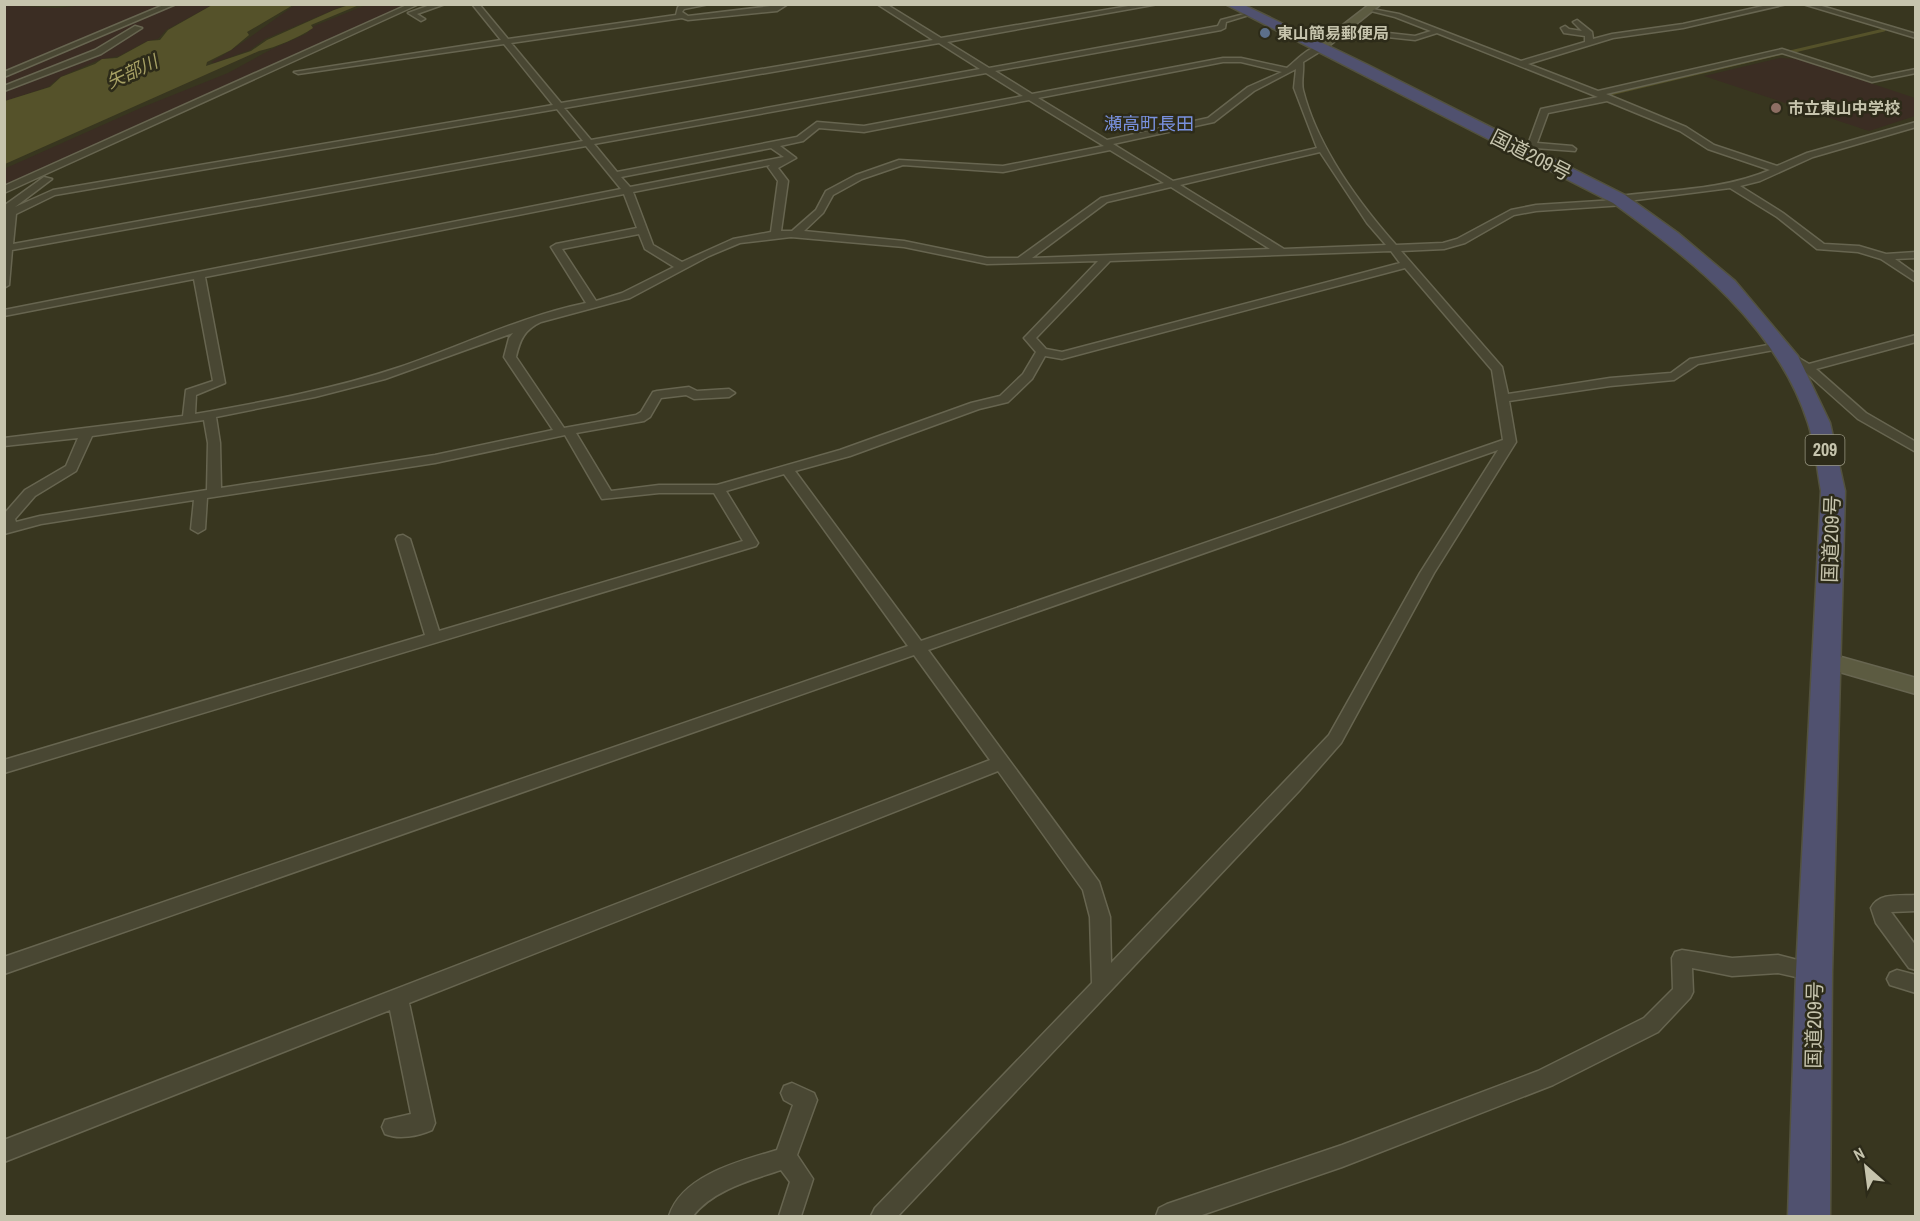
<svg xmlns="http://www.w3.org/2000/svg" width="1920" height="1221" viewBox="0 0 1920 1221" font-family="'Archivo Narrow','Noto Sans JP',sans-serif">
<rect width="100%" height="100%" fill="#38361f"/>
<!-- green -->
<path fill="#3b2d23" d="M 95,4 L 212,5 L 166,30 L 158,39 L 147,41 L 119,56 L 99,60 L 60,77 L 48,87 L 5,101 L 5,5 L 56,8 Z
M 295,5 L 345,5 L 265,39 L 250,50 L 214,63 L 211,62 C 241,46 267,24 295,5 Z
M 366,5 L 413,5 L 5,190 L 4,169 L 143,107 L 228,73 L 272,49 L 306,34 L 314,26 Z
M 1780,58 L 1798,59 L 1915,98 L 1915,116 L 1869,131 L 1704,76 Z"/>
<!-- water -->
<path fill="#55522a" d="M 214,4 L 293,5 L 247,32 L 249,35 L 231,50 L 207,62 L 206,66 L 251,51 L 267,40 L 334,10 L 349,5 L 359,5 L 311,25 L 313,28 C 298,38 277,47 259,51 L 5,164 L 5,101 L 50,87 L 61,77 L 95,64 L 102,59 L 117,58 L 148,41 L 160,40 L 168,30 Z"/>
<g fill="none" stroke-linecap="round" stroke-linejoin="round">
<!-- stream -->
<path stroke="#55522a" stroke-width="3" d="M 1790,52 L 1884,30
M 1606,95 L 1783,53"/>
<defs>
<path id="street" d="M 166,4 L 176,4 L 4,77 L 4,72 Z
M 409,4 L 419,4 L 4,193 L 4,186 Z
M 433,4 L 445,4 L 417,14 L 425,19 L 421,21 L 408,13 Z
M 472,4 L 479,4 L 508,39 L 676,15 L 678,7 L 681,5 L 709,4 L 684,9 L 682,12 L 688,16 L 788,4 L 777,11 L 688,20 L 682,18 L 511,43 L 561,103 L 933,40 L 877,4 L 886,4 L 941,38 L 1140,4 L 1158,4 L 947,42 L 989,68 L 1218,26 L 1221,20 L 1252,12 L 1252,14 L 1226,22 L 1225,28 L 1221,30 L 995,71 L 1032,94 L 1223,58 L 1241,58 L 1287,68 C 1298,59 1309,46 1324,45 L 1324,49 L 1303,62 C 1304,71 1301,82 1303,90 C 1317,146 1358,202 1396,245 L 1443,243 L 1457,239 L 1511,210 L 1536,205 L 1615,200 L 1619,196 C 1668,190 1724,190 1770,170 L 1708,149 L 1680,131 L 1607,101 L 1548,113 L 1537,143 L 1572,146 L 1576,149 L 1575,151 L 1535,148 L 1532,155 L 1526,155 L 1525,153 L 1541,109 L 1598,97 L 1437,33 L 1415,40 L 1340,32 L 1343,28 L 1415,36 L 1431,31 L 1395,17 L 1367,10 L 1367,8 L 1399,14 L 1521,61 L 1585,42 L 1585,36 L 1564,33 L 1561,28 L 1565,26 L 1569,29 L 1582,31 L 1573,22 L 1577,20 L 1592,32 L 1593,39 L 1612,34 L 1683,24 L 1772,4 L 1787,4 L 1683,28 L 1613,38 L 1528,64 L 1598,91 L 1782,49 L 1872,78 L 1916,69 L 1916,73 L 1872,82 L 1782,53 L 1606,94 L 1686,127 L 1714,145 L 1777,166 L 1807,153 L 1916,122 L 1916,127 L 1813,157 L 1760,181 L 1740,186 L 1783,213 L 1824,244 L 1859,246 L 1886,254 L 1916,252 L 1916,258 L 1895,259 L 1916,274 L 1916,282 L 1881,259 L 1858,252 L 1817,249 L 1777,217 L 1730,188 L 1628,201 L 1627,204 L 1624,205 L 1536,211 L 1514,215 L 1465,243 L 1444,249 L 1401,251 L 1502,367 L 1508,394 L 1610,378 L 1671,373 L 1690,359 L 1779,343 L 1785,346 L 1779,349 L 1698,364 L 1674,380 L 1610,386 L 1509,401 L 1516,442 L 1434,573 L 1341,743 L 1299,791 L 898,1216 L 871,1216 L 875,1208 L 1092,983 L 1090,917 L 1083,890 L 998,771 L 409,1003 L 435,1123 L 432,1130 C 418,1136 399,1140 385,1134 L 382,1127 L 385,1120 L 411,1114 L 390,1010 L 4,1162 L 4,1140 L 990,760 L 914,655 L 4,974 L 4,957 L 908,646 L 784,474 L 726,491 L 758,543 L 756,546 L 4,773 L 4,760 L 425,635 L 396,539 L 398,536 L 403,535 L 410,539 L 439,631 L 743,541 L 714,493 L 659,493 L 602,499 L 565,435 L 435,463 L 207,498 L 205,529 L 198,533 L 191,529 L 194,500 L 41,524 L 4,534 L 4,514 L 25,490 L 66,466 L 78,438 L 4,446 L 4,438 L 183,416 L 186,390 L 213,381 L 194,279 L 4,316 L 4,310 L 621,189 L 586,146 L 12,250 L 9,285 L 4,288 L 5,205 L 44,177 L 52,179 L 15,207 L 53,190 L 553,105 L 504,44 L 298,74 L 294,72 L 501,40 ZM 939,43 L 980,69 L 591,140 L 564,108 ZM 1223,62 L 1241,62 L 1282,72 L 1248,87 L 1208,118 L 1107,140 L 1038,98 ZM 1296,69 L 1294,88 L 1317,148 L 1173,181 L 1113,144 L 1214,122 L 1254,91 ZM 986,73 L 1023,96 L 864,126 L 817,122 L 797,137 L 617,172 L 594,144 ZM 1029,100 L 1104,146 L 1003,166 L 899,160 L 856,175 L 826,191 L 816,210 L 792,231 L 781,231 L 788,181 L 778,168 L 796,158 L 780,146 L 803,141 L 819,128 L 864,132 ZM 557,109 L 583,141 L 13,244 L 16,214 L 55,195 ZM 771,148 L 784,157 L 630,187 L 621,177 ZM 1110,150 L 1164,183 L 1101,198 L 1018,258 L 987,258 L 904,241 L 804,231 L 823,213 L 833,195 L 862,179 L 903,165 L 1003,172 ZM 1320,152 L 1367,223 L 1386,245 L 1284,249 L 1180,185 ZM 770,165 L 768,167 L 778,181 L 771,232 L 733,239 L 682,262 L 653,245 L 633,192 ZM 1171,187 L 1270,249 L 1032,258 L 1107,202 ZM 624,194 L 637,228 L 556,244 L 551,247 L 586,303 C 522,316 462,346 400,367 C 334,389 264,402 195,414 L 196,395 L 225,383 L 205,277 ZM 639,234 L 645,249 L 674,267 L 622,293 L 596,301 L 562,249 ZM 791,237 L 904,247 L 987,264 L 1098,261 L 1026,336 L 1024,338 L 1036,352 L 1023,374 L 1000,396 L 971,403 L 840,450 L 717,485 L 659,485 L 611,491 L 576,433 L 644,421 L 650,417 L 661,398 L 686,395 L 694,399 L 729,397 L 735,393 L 729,389 L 697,391 L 689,387 L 657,391 L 653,392 L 641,412 L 636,415 L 564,428 L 516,357 C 520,340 524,330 541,322 L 630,298 L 709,256 L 740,243 ZM 1391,251 L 1400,263 L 1062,352 L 1046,349 L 1036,338 L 1110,261 ZM 1405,268 L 1492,370 L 1503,440 L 921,641 L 795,471 L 850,456 L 979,409 L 1008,402 L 1032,379 L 1045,356 L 1062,359 ZM 513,333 L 509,338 L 504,357 L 553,430 L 435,455 L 221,488 L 220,443 L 216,417 L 315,397 L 385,379 ZM 204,420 L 208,443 L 207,490 L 40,516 L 16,522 L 15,519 L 35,496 L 76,471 L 92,436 ZM 1498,450 L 1420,573 L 1329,735 L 1111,963 L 1110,917 L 1099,882 L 928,650 Z
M 1803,4 L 1815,4 L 1916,34 L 1916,38 Z
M 135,26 L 142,28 L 101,54 L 4,91 L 4,86 L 95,50 Z
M 1916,335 L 1916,342 L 1816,369 L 1866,413 L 1916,442 L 1916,452 L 1858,419 L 1803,370 L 1782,356 L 1784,354 L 1792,354 L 1809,364 Z
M 1916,895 L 1916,911 L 1891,912 L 1916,946 L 1916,970 L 1909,968 L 1876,923 L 1871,908 C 1879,892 1900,896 1916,895 Z
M 1682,950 L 1732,958 L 1778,955 L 1821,966 L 1824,972 L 1821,978 L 1814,981 L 1778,973 L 1732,976 L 1692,968 L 1693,992 L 1690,998 L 1658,1032 L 1553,1085 L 1342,1167 L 1199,1216 L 1156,1216 L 1159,1208 L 1167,1204 L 1342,1145 L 1538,1071 L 1644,1018 L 1673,989 L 1672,958 L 1675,952 Z
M 1897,970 L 1916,975 L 1916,993 L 1890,985 L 1887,979 L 1890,973 Z
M 792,1083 L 814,1093 L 817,1100 L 797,1155 L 813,1179 L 801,1216 L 779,1216 L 790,1182 L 781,1170 C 751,1180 713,1190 693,1216 L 669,1216 C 682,1175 740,1161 777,1150 L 793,1105 L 784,1100 L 781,1093 L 784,1086 Z"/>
<path id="secondary" d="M 1370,4 L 1381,4 L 1325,49 L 1317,49 L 1317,45 Z
M 1827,653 L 1916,678 L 1916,694 L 1819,666 L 1816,661 L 1819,656 Z"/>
<path id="highway" d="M 1225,4 L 1242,4 L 1368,65 L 1625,195 L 1678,233 L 1735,281 L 1798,356 L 1830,423 L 1845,491 L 1832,972 L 1830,1216 L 1788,1216 L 1796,972 L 1821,491 C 1817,469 1815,445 1808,423 C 1777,326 1692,260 1613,203 Z"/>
</defs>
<!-- street casing -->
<use href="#street" stroke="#676550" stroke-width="3"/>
<!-- secondary casing -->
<use href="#secondary" stroke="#676550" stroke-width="3"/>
<!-- highway casing -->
<use href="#highway" stroke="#53523e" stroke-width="3"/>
<!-- street -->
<use href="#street" fill="#494733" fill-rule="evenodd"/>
<!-- secondary -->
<use href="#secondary" fill="#5c5b41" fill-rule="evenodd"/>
<!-- highway -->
<use href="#highway" fill="#50516f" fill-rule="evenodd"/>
</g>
<!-- markers -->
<circle fill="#5c6f8a" stroke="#2d2b19" stroke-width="2" cx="1265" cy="33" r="6"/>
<circle fill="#8d6e63" stroke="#2d2b19" stroke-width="2" cx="1776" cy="108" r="6"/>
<g text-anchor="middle" stroke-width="5" stroke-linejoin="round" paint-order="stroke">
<!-- far-poi labels -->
<g font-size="16" font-weight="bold" fill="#c6c4ad" stroke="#2d2b19" text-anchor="start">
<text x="1277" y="39">東山簡易郵便局</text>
<text x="1788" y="114">市立東山中学校</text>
</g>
<!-- far-water labels -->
<g font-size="18" font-style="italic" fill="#a6a064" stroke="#2d2b19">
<text transform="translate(132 72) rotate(-25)" y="6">矢部川</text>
</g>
<!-- far-quarter labels -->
<g font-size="18" fill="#7991df" stroke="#2d2b19">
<text x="1149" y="130">瀬高町長田</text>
</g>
<!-- shield labels -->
<rect fill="#2d2b19" stroke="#989681" stroke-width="1.5" x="1805.5" y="435" width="39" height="30" rx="4.5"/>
<g font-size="18" font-weight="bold" fill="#c6c4ad">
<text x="1825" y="456">209</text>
</g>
<!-- street labels -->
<g font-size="20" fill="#c6c4ad" stroke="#2d2b19">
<text transform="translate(1531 155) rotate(27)" y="7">国道209号</text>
<text transform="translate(1831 539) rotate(-88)" y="7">国道209号</text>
<text transform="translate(1814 1025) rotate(-89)" y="7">国道209号</text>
</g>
</g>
<!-- border -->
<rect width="1920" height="1221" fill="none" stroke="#c6c4ad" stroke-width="12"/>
<!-- north arrow -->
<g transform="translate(1866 1167) rotate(332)" stroke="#2d2b19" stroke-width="4.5" paint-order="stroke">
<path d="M0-4.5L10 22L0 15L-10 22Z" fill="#c6c4ad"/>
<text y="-9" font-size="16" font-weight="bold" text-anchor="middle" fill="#c6c4ad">N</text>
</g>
</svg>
